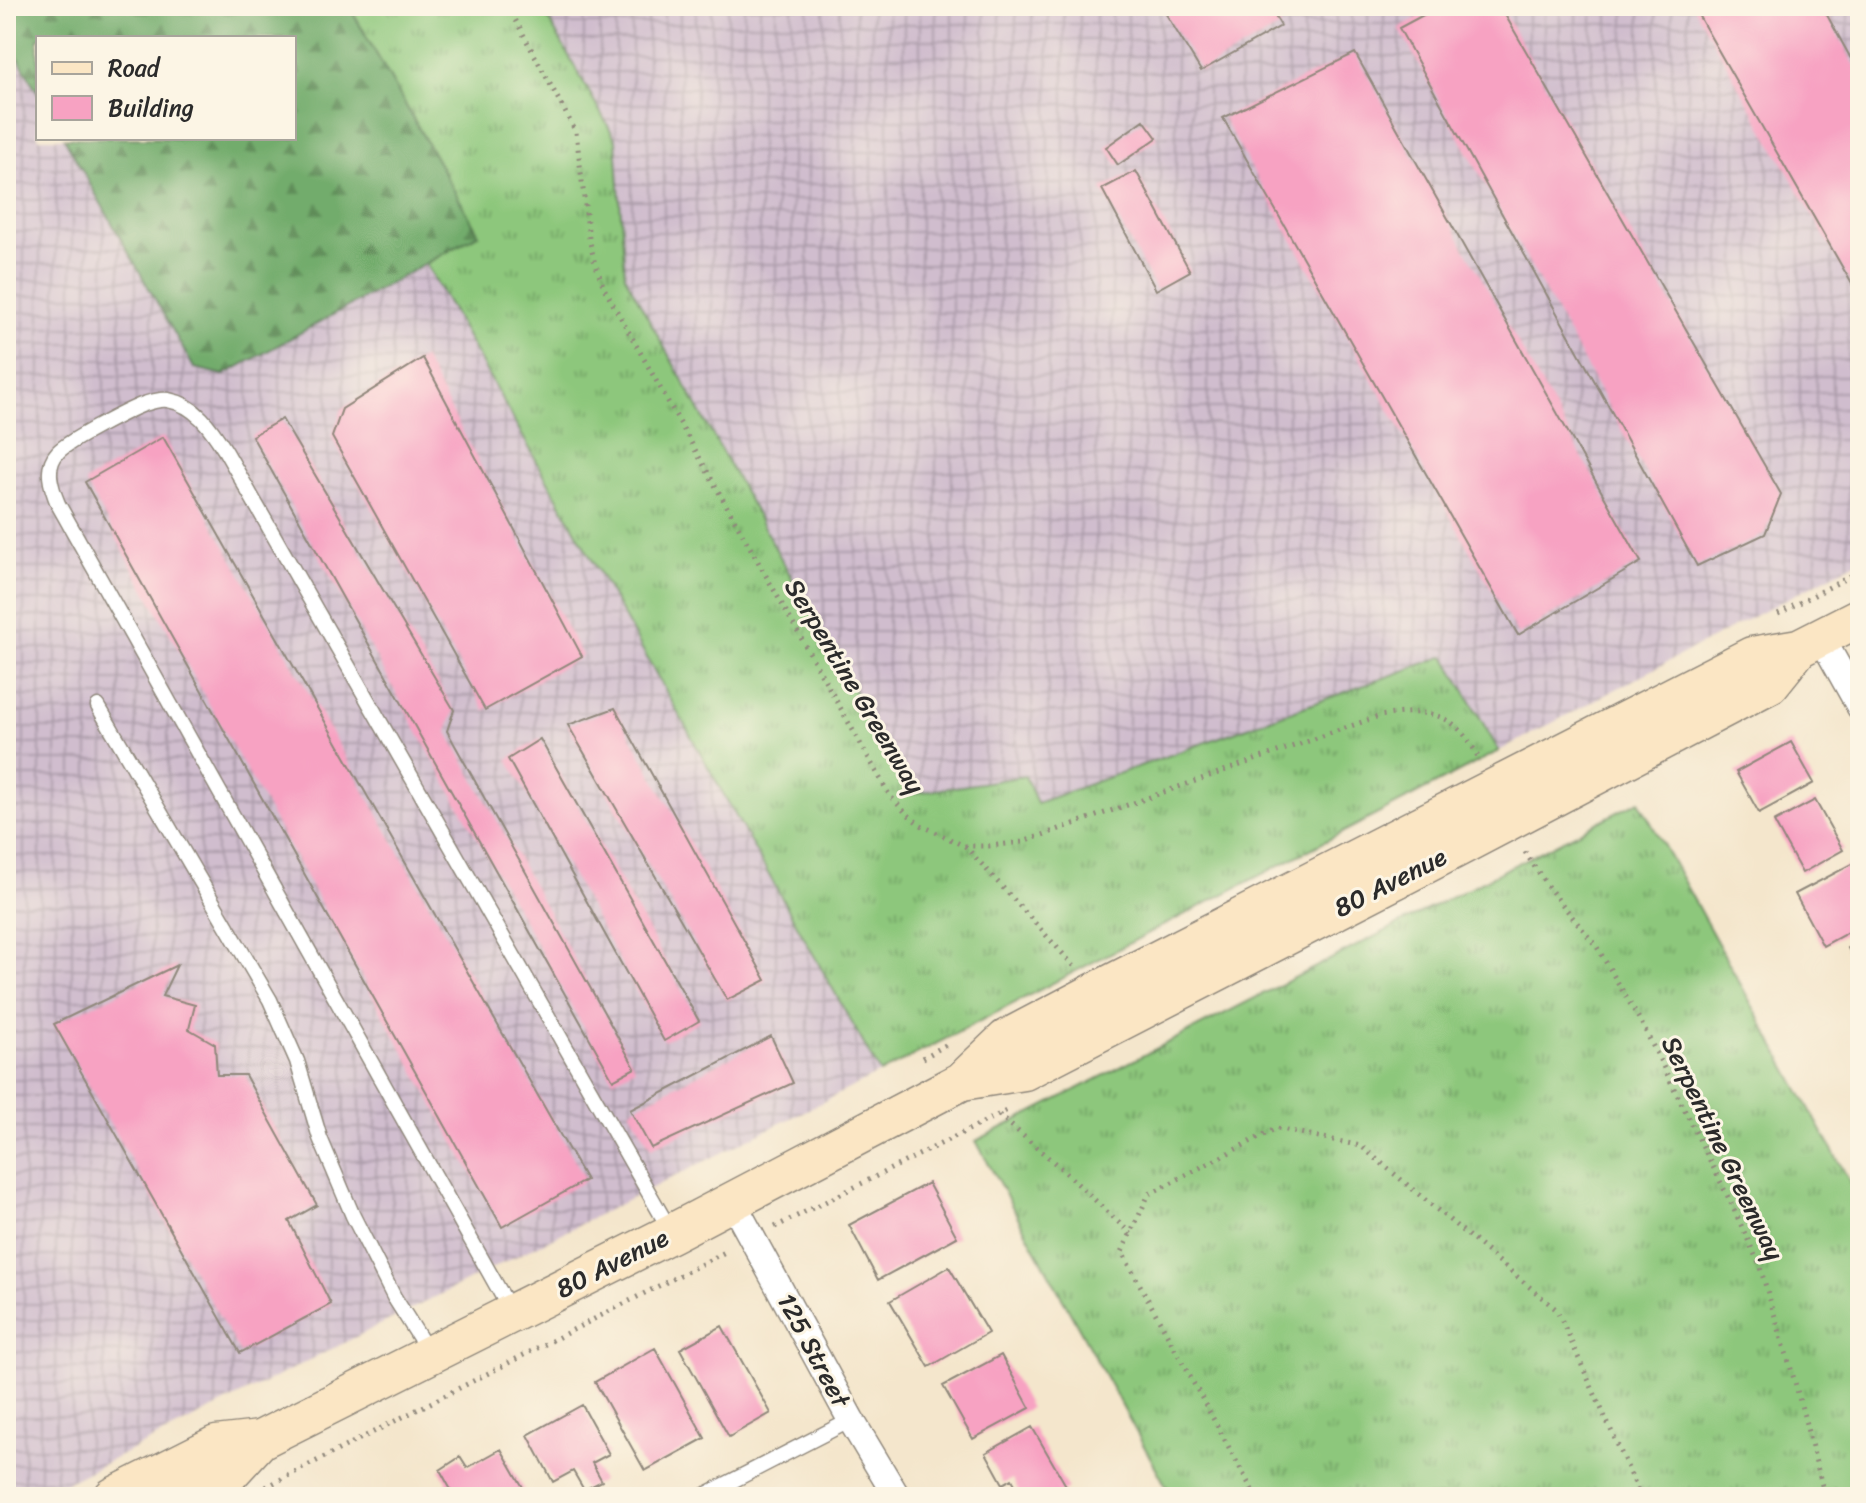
<svg xmlns="http://www.w3.org/2000/svg" width="1866" height="1503" viewBox="0 0 1866 1503" font-family="Sriracha,sans-serif">
<defs>
<pattern id="industrial-grid" width="8" height="8" patternUnits="userSpaceOnUse" patternTransform="scale(2)"><rect width="8" height="8" fill="#d0bdce"/><path d="M0 4h8M4 0v8" fill="none" stroke="#a99aa7"/></pattern>
<pattern id="grass-tufts" width="24" height="20" patternUnits="userSpaceOnUse" patternTransform="scale(2)"><rect width="24" height="20" fill="#8dc77c"/><path d="M3 7l-1-3M5 7V3M7 7l1-3M15 17l-1-3M17 17v-4M19 17l1-3" fill="none" stroke="#73a266"/></pattern>
<pattern id="forest-firs" width="22" height="20" patternUnits="userSpaceOnUse" patternTransform="scale(2)"><rect width="22" height="20" fill="#72ac6c"/><path d="M5 1l3.5 6h-7zM16 11l3.5 6h-7z" fill="#5e8c59"/></pattern>
</defs>
<rect width="100%" height="100%" fill="#fcf5e5"/>
<filter id="ink" filterUnits="userSpaceOnUse"><feTurbulence type="fractalNoise" baseFrequency=".0125" numOctaves="2"/><feDisplacementMap in="SourceGraphic" scale="16" xChannelSelector="R" yChannelSelector="G"/><feConvolveMatrix kernelMatrix="1 2 1 2 8 2 1 2 1" color-interpolation-filters="sRGB"/></filter>
<filter id="wash" filterUnits="userSpaceOnUse"><feTurbulence type="fractalNoise" baseFrequency=".006" numOctaves="4" result="noise"/><feDisplacementMap in="SourceGraphic" scale="32" xChannelSelector="R" yChannelSelector="G"/><feGaussianBlur stdDeviation="1.8" result="paint"/><feColorMatrix in="noise" values="0 0 0 0 0 0 0 0 0 0 0 0 0 0 0 0 0 1.4 0 .05"/><feComposite in="paint" operator="in"/></filter>
<g filter="url(#wash)">
<rect width="100%" height="100%" fill="#f4e6cc"/>
<!-- industrial -->
<path fill="url(#industrial-grid)" d="M 541,6 L 1860,6 L 1860,560 L 1499,751 L 1444,656 L 1037,803 L 1025,776 L 911,794 L 625,276 L 616,140 Z
M 6,36 L 38,93 L 38,138 L 64,138 L 194,368 L 224,375 L 426,264 L 880,1073 L 38,1497 L 6,1497 Z"/>
<!-- grass -->
<path fill="url(#grass-tufts)" stroke="#5c7954" stroke-width="2" d="M 349,6 L 541,6 L 616,140 L 625,276 L 911,794 L 1025,776 L 1037,803 L 1445,656 L 1499,751 L 880,1073 L 426,264 L 479,234 Z
M 1639,801 L 1860,1200 L 1860,1497 L 1172,1497 L 976,1141 Z"/>
<!-- forest -->
<path fill="url(#forest-firs)" stroke="#4e6c4c" stroke-width="2" d="M 6,6 L 349,6 L 479,234 L 224,375 L 194,368 L 64,138 L 294,138 L 294,38 L 38,38 L 38,93 L 6,36 Z"/>
<g id="blocks">
<!-- building -->
<path fill="#f7a2c2" d="M 1161,6 L 1269,6 L 1281,26 L 1201,71 Z
M 1440,6 L 1500,6 L 1781,494 L 1765,534 L 1697,566 L 1399,28 Z
M 1693,6 L 1822,6 L 1860,75 L 1860,298 Z
M 1355,53 L 1641,562 L 1518,635 L 1223,118 Z
M 1144,120 L 1157,138 L 1118,165 L 1106,147 Z
M 1136,171 L 1190,271 L 1156,290 L 1102,189 Z
M 423,358 L 582,656 L 485,710 L 332,437 L 342,409 Z
M 282,419 L 454,710 L 447,731 L 635,1068 L 613,1080 L 252,436 Z
M 163,437 L 586,1180 L 502,1227 L 85,482 Z
M 615,708 L 766,980 L 727,1000 L 568,725 Z
M 540,739 L 699,1021 L 664,1041 L 508,759 Z
M 1791,742 L 1814,783 L 1759,813 L 1736,772 Z
M 1815,800 L 1843,850 L 1802,873 L 1774,822 Z
M 1854,863 L 1860,874 L 1860,926 L 1823,946 L 1795,894 Z
M 1860,941 L 1860,970 L 1848,948 Z
M 177,965 L 162,996 L 195,1005 L 189,1029 L 215,1044 L 217,1075 L 245,1075 L 317,1205 L 289,1221 L 331,1304 L 240,1353 L 54,1024 Z
M 771,1036 L 793,1083 L 651,1148 L 630,1110 Z
M 928,1183 L 957,1237 L 878,1280 L 849,1225 Z
M 949,1267 L 988,1333 L 929,1367 L 890,1301 Z
M 722,1326 L 771,1413 L 729,1437 L 680,1349 Z
M 655,1348 L 705,1438 L 645,1471 L 595,1382 Z
M 1001,1355 L 1030,1408 L 973,1439 L 943,1386 Z
M 582,1405 L 609,1454 L 592,1463 L 602,1481 L 584,1490 L 573,1471 L 553,1482 L 528,1435 Z
M 1032,1427 L 1068,1489 L 1053,1497 L 1022,1497 L 1012,1479 L 1003,1484 L 986,1453 Z
M 501,1449 L 524,1489 L 509,1497 L 455,1497 L 440,1470 L 460,1457 L 467,1468 Z"/>
</g>
</g>
<g filter="url(#ink)">
<use href="#blocks" fill-opacity="0" stroke="#90887c" stroke-width="2"/>
<g fill="none" stroke-linecap="round" stroke-linejoin="round">
<defs>
<path id="lane" d="M 98,706 L 270,1000 L 297,1061 L 320,1138 L 353,1216 L 394,1297 L 430,1354
M 512,1313 L 58,504 C 51,487 44,467 58,452 C 68,441 128,410 144,404 C 150,402 162,399 168,400 C 197,405 212,430 226,452 L 670,1230
M 701,1497 L 851,1420"/>
<path id="street" d="M 1821,637 L 1860,707
M 732,1201 L 851,1420 L 897,1497"/>
<path id="secondary" d="M 962,1081 L 1024,1071 L 1453,850 L 1770,684 L 1799,648
M 113,1497 L 216,1445 L 260,1440 L 672,1233 L 962,1081 L 1006,1039 L 1103,988 L 1752,656 L 1799,648 L 1860,617
M 186,1497 L 227,1476 L 260,1440"/>
</defs>
<!-- lane casing -->
<use href="#lane" stroke="#90887c" stroke-width="17"/>
<!-- street casing -->
<use href="#street" stroke="#90887c" stroke-width="29"/>
<!-- secondary casing -->
<use href="#secondary" stroke="#90887c" stroke-width="41"/>
<!-- path -->
<path stroke="#90887c" stroke-width="5" stroke-dasharray="2 6" stroke-linecap="butt" d="M 508,6 L 576,132 L 589,238 L 594,260 L 604,288 L 890,796 L 905,812 L 919,824 L 964,846 L 989,846 L 1023,842 L 1379,716 C 1426,709 1455,709 1478,757
M 1778,614 L 1860,571
M 965,846 L 1074,966
M 1525,852 L 1548,887 L 1597,947 L 1642,1024 L 1730,1201 L 1759,1264 L 1795,1382 L 1825,1497
M 923,1058 L 949,1043
M 999,1115 L 1064,1171 L 1131,1234
M 775,1227 L 1006,1111
M 266,1487 L 727,1251
M 1256,1497 L 1122,1252 L 1149,1194 L 1277,1128 L 1361,1146 L 1557,1310 L 1641,1497"/>
<!-- lane -->
<use href="#lane" stroke="#fff" stroke-width="14"/>
<!-- street -->
<use href="#street" stroke="#fff" stroke-width="26"/>
<!-- secondary -->
<use href="#secondary" stroke="#fbe6c4" stroke-width="38"/>
</g>
</g>
<g text-anchor="middle" stroke-width="6" stroke-linejoin="round" paint-order="stroke">
<!-- street labels -->
<g font-size="26" fill="#2b2b2b" stroke="#fcf5e5">
<text transform="translate(855 686) rotate(59)" y="9">Serpentine Greenway</text>
<text transform="translate(1390 882) rotate(-27)" y="9">80 Avenue</text>
<text transform="translate(1723 1148) rotate(64)" y="9">Serpentine Greenway</text>
<text transform="translate(612 1263) rotate(-27)" y="9">80 Avenue</text>
<text transform="translate(814 1350) rotate(62)" y="9">125 Street</text>
</g>
</g>
<!-- margin -->
<rect width="1866" height="1503" fill="none" stroke="#fcf5e5" stroke-width="32"/>
<!-- legend -->
<rect x="36" y="36" width="260" height="104" fill="#fcf5e5" stroke="#a8a49b" stroke-width="2"/>
<rect x="52" y="62" width="40" height="12" fill="#fbe6c4" stroke="#a8a49b" stroke-width="2"/>
<text x="108" y="76" font-size="24" fill="#2b2b2b">Road</text>
<rect x="52" y="96" width="40" height="24" fill="#f7a2c2" stroke="#a8a49b" stroke-width="2"/>
<text x="108" y="116" font-size="24" fill="#2b2b2b">Building</text>
</svg>
